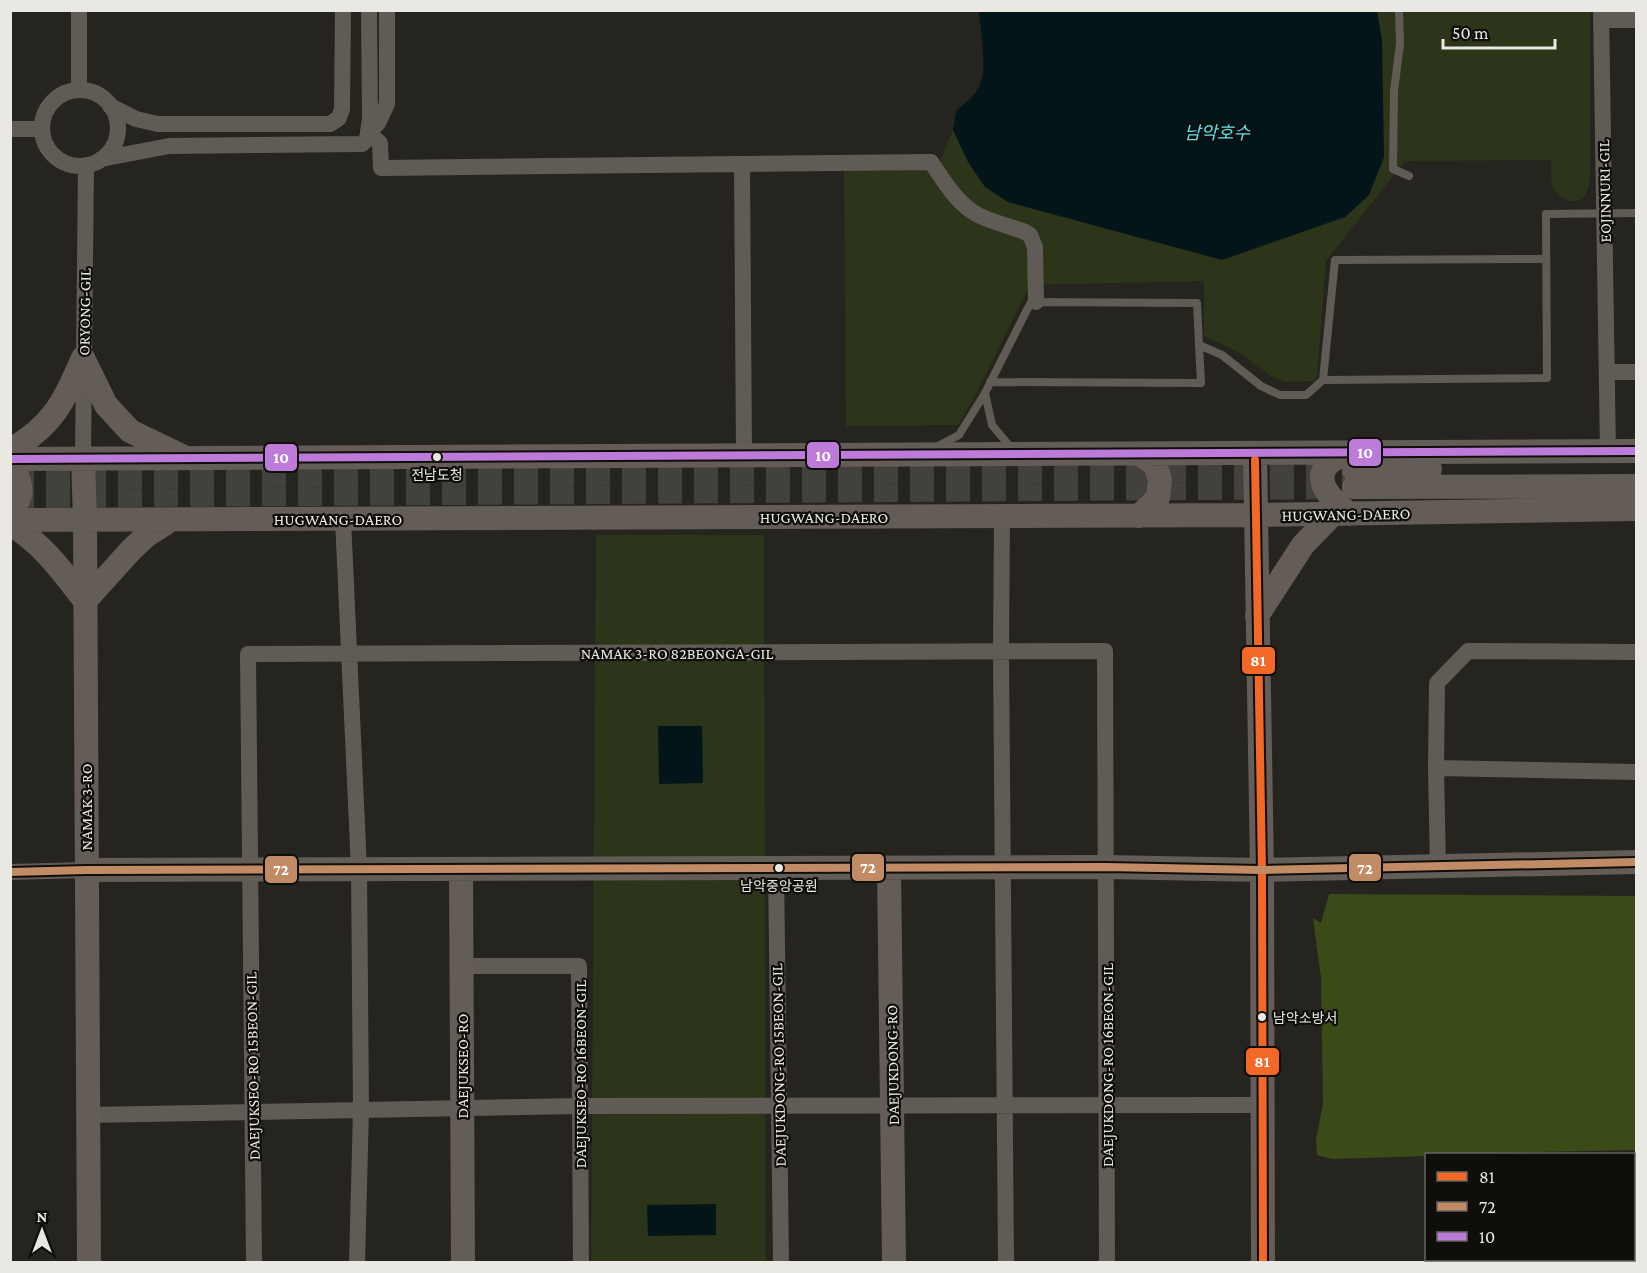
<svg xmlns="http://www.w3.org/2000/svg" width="1647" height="1273" viewBox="0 0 1647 1273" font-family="'Crimson Pro','Noto Sans KR',serif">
<rect width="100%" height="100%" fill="#25241f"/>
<!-- green -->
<path fill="#2c3419" d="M 979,11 L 1590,11 L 1590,174 C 1589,182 1589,192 1583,198 C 1572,207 1555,196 1552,185 C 1550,177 1552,168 1551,160 L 1405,161 L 1326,261 L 1317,377 L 1313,381 L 1286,382 L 1272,377 L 1242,354 L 1204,336 L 1204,281 L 1030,285 L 974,398 L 958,425 L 846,426 L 844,170 L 939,164 L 953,130 L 956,111 C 964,104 974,97 979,87 C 988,69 980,31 979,11 Z
M 596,535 L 764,535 L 766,1262 L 591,1262 Z"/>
<!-- forest -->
<path fill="#3b4b18" d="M 1329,894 L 1636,896 L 1636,1150 L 1426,1154 L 1426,1156 L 1332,1159 L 1317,1155 L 1316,1140 L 1323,1104 L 1321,978 L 1313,918 L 1321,923 Z"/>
<!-- water -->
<path fill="#031518" d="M 1377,11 L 1382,40 L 1384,157 L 1369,195 L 1345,217 L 1222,260 L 1008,202 L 985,187 L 968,162 L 953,130 L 956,111 C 964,104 974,97 979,87 C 988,69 980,30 979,11 Z
M 658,726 L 702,726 L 703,783 L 659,784 Z
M 716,1204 L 716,1235 L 648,1236 L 647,1205 Z"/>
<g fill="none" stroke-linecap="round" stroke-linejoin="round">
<!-- secondary-tunnel -->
<path stroke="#42413c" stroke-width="24" stroke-dasharray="24 12" stroke-linecap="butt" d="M 10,477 L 1354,470
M 10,496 L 1354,487"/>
<!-- lane -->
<path stroke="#615b56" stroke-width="8" d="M 1399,10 L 1400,44 L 1394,91 L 1393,169 L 1409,176
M 1323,380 L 1547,378 L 1546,214 L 1636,213
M 990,382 L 1201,383 L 1199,345
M 985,393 L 992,425 L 1012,449
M 936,447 L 959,435 L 985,393 L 1031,302 L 1197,303 L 1199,345 L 1222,355 L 1261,386 L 1280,395 L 1306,395 L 1323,380 L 1335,260 L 1546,259"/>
<!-- street -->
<path stroke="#615b56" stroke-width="16" d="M 387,10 L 387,104 L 378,123 L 368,133 L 380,143 L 381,168 L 931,162 C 944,181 957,204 978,215 C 992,222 1008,226 1023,231 L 1030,235 L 1035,247 L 1036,302
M 1601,10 L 1608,452
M 1601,20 L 1636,20
M 79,90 L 79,10
M42 128a38 38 0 1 1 76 0a38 38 0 1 1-76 0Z
M 110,106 L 136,119 L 158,124 L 330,124 L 339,118 L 342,109 L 343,10
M 10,129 L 41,129
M 101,159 L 169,146 L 362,144 L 367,139 L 370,119 L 369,10
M 742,164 L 744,456
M 1607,372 L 1636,372
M 83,459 L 86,165
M 1002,516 L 1001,652 L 1006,1262
M 343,519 L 359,869 L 361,1110 L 357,1262
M 1436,768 L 1636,772
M 776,868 L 781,1262
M 1438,868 L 1436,768 L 1437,683 L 1468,651 L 1636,652
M 10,872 L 86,870
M 462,966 L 579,966 L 581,1262
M 88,1115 L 580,1106 L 1262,1105
M 1634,1200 L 1636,1200
M 1525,1260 L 1525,1262
M 254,1262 L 248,654 L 1105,651 L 1107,1262"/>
<!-- secondary -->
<path stroke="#645c56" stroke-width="24" d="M 83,358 L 106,405 L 130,431 L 182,456
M 10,450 C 53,426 64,401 83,358
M 1255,453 L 1262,870 L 1263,1262
M 1343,453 C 1338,457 1331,461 1327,465 C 1312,484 1336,503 1349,514
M 1139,454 L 1155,464 L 1160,480 L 1158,498 L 1139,516
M 10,459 L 1636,451
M 83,459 L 85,520 L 89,1262
M 10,466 L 14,468 C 22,488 25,494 10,513
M 1354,470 L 1430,469
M 1354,487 L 1636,486
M 10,520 L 1255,515 L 1636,509
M 10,524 C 42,543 63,572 85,601 L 131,550 L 146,536 L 171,520
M 1257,616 L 1303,545 L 1333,514
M 889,868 L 894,1262
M 461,869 L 463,1262
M 86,870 L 1106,867 L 1262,870 L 1636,862"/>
<defs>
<path id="bus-1" d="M 1255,460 L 1262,870 L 1263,1262"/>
<path id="bus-2" d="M 10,872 L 86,870 L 1106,867 L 1262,870 L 1636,862"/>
<path id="bus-3" d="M 10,459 L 1636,451"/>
</defs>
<!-- bus-1 casing -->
<use href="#bus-1" stroke="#0f0e0b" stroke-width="12"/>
<!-- bus-2 casing -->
<use href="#bus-2" stroke="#0f0e0b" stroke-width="12"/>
<!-- bus-3 casing -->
<use href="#bus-3" stroke="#0f0e0b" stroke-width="12"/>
<!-- bus-1 -->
<use href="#bus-1" stroke="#f36827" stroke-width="8"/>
<!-- bus-2 -->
<use href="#bus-2" stroke="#c18c65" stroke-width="8"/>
<!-- bus-3 -->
<use href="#bus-3" stroke="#bd7bd9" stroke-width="8"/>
</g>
<!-- markers -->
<g fill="#e9e8e3" stroke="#0f0e0b" stroke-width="2">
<circle cx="437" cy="457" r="5"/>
<circle cx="779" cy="868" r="5"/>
<circle cx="1262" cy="1017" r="5"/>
</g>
<g text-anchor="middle" stroke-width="4.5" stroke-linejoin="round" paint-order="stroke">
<!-- bus labels -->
<g font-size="14" fill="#e9e8e3" stroke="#0f0e0b">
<text x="437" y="480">전남도청</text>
<text x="779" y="891">남악중앙공원</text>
<text x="1273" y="1023" text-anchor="start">남악소방서</text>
</g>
<!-- street labels -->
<g font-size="16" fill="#e9e8e3" stroke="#0f0e0b">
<text transform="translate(1604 191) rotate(-91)" y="6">EOJINNURI-GIL</text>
<text transform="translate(84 312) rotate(-89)" y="6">ORYONG-GIL</text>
<text transform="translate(1346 514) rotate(-1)" y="6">HUGWANG-DAERO</text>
<text x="824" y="523">HUGWANG-DAERO</text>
<text x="338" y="525">HUGWANG-DAERO</text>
<text x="677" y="659">NAMAK 3-RO 82BEONGA-GIL</text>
<text transform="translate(86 807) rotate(-90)" y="6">NAMAK 3-RO</text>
<text transform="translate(778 1065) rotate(-91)" y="6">DAEJUKDONG-RO 15BEON-GIL</text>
<text transform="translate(892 1065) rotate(-91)" y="6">DAEJUKDONG-RO</text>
<text transform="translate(1107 1065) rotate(-90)" y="6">DAEJUKDONG-RO 16BEON-GIL</text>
<text transform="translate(252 1066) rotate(-91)" y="6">DAEJUKSEO-RO 15BEON-GIL</text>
<text transform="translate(462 1066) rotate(-90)" y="6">DAEJUKSEO-RO</text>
<text transform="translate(580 1074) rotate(-90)" y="6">DAEJUKSEO-RO 16BEON-GIL</text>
</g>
<!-- water labels -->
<g font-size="18" font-style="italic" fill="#5ce0ed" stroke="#0f0e0b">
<text x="1217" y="139">남악호수</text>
</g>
</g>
<g stroke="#0f0e0b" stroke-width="2">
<rect x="1348" y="438" width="34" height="29" rx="6" fill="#bd7bd9"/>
<rect x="806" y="441" width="34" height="28" rx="6" fill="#bd7bd9"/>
<rect x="264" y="443" width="34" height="29" rx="6" fill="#bd7bd9"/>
<rect x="1241" y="646" width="35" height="29" rx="6" fill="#f36827"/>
<rect x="851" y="853" width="34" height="29" rx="6" fill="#c18c65"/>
<rect x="1348" y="853" width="34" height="29" rx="6" fill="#c18c65"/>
<rect x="264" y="855" width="34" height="29" rx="6" fill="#c18c65"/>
<rect x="1245" y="1047" width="35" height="29" rx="6" fill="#f36827"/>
</g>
<g font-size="16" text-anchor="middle" font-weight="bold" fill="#fff">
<text x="1365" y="458">10</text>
<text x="823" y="461">10</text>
<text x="281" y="463">10</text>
<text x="1258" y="666">81</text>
<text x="868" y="873">72</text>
<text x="1365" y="874">72</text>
<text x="281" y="875">72</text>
<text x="1262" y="1067">81</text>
</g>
<!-- border -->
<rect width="1647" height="1273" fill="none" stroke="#e9e8e3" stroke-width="24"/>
<!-- legend -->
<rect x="1425" y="1153" width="210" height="108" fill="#0f0e0b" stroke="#666561" stroke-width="1.5"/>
<rect x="1437" y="1172" width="30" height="9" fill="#f36827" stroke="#666561" stroke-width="1.5"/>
<text x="1479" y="1183" font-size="18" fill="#e9e8e3">81</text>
<rect x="1437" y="1202" width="30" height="9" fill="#c18c65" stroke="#666561" stroke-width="1.5"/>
<text x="1479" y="1213" font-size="18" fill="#e9e8e3">72</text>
<rect x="1437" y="1232" width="30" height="9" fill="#bd7bd9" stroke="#666561" stroke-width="1.5"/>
<text x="1479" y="1243" font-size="18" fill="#e9e8e3">10</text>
<!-- north arrow -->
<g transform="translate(42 1231)" stroke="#0f0e0b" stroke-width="4.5" paint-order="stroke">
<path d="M0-4.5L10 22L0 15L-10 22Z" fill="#e9e8e3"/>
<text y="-9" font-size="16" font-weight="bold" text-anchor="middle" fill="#e9e8e3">N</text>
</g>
<!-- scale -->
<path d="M1443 39v9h112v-9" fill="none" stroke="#e9e8e3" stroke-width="3"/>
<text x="1452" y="39" font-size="18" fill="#e9e8e3" stroke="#0f0e0b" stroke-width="4.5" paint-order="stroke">50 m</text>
</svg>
